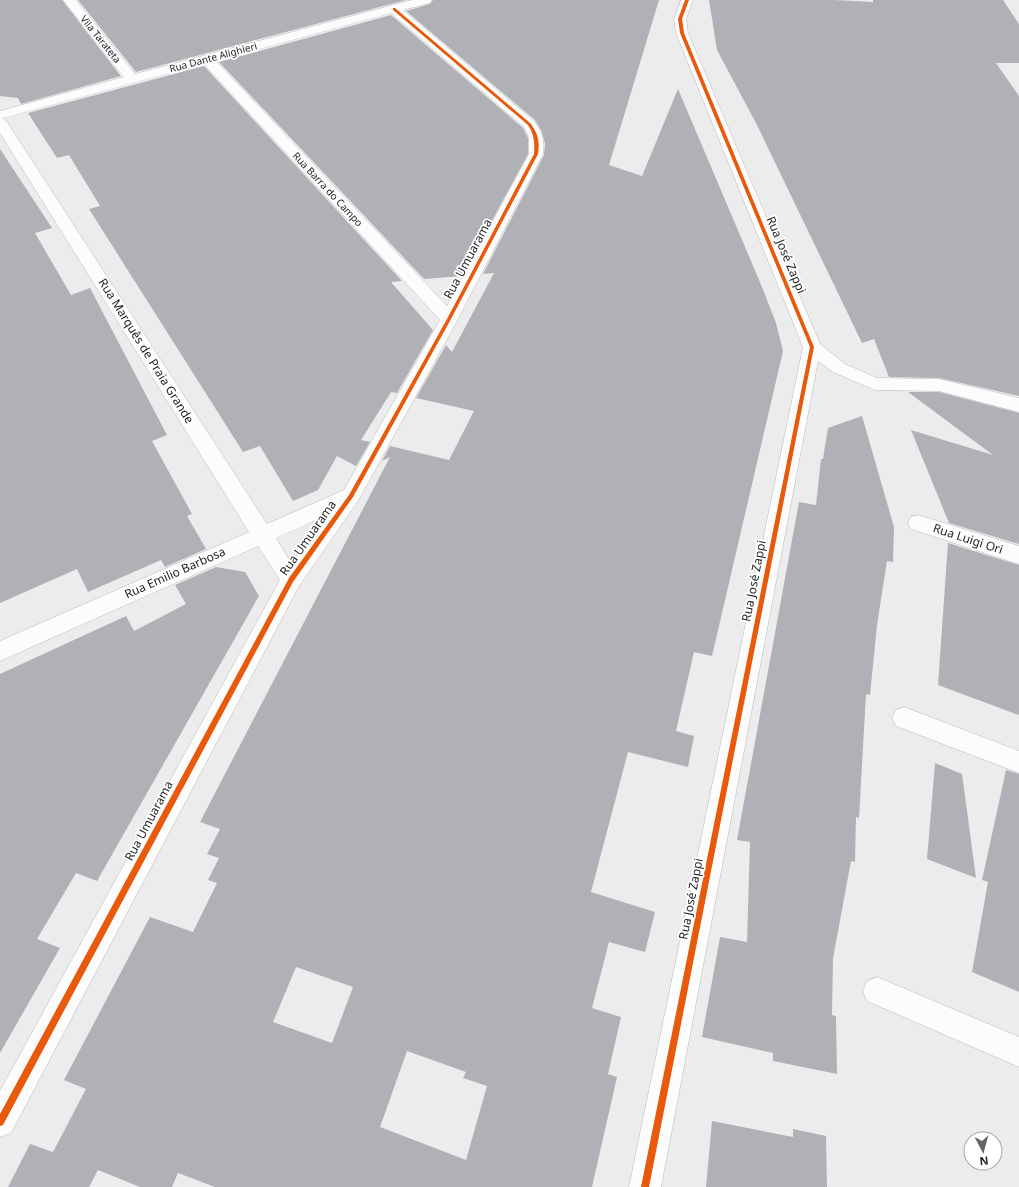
<svg xmlns="http://www.w3.org/2000/svg" width="1019" height="1187" viewBox="0 0 1019 1187" font-family="'Noto Sans',sans-serif">
<rect width="100%" height="100%" fill="#ececed"/>
<!-- building -->
<path fill="#b0b1b7" fill-rule="evenodd" d="M 0,0 L 62,0 L 121,76 L 21,104 L 18,98 L 0,96 Z
M 78,0 L 406,0 L 136,72 Z
M 433,0 L 659,0 L 609,165 L 642,176 L 678,89 L 762,287 L 776,323 L 783,351 L 712,656 L 694,652 L 676,731 L 694,736 L 688,767 L 628,752 L 591,892 L 655,912 L 645,952 L 609,942 L 592,1008 L 621,1017 L 608,1074 L 617,1077 L 592,1187 L 215,1187 L 178,1173 L 172,1187 L 140,1187 L 98,1170 L 89,1187 L 8,1187 L 30,1144 L 53,1152 L 86,1089 L 64,1080 L 150,917 L 193,932 L 217,883 L 208,880 L 219,858 L 207,854 L 220,829 L 200,822 L 390,457 L 382,461 L 390,446 L 449,460 L 474,411 L 416,398 L 446,345 L 452,352 L 494,273 L 483,274 L 544,155 L 545,144 L 542,132 L 535,120 L 406,11 L 430,4 ZM 296,967 L 353,987 L 332,1043 L 273,1022 ZM 407,1051 L 466,1072 L 463,1078 L 487,1086 L 466,1160 L 380,1127 Z
M 709,0 L 834,0 L 873,2 L 873,0 L 1003,0 L 1019,24 L 1019,63 L 996,63 L 1019,96 L 1019,396 L 939,378 L 889,377 L 874,339 L 862,343 L 757,125 L 717,50 Z
M 391,15 L 523,128 L 528,138 L 528,154 L 462,276 L 424,279 L 219,62 Z
M 204,66 L 402,281 L 391,282 L 433,330 L 397,393 L 391,392 L 361,440 L 370,442 L 356,466 L 337,456 L 318,490 L 293,501 L 260,446 L 243,452 L 89,209 L 100,206 L 69,155 L 57,158 L 28,113 Z
M 0,149 L 52,228 L 35,233 L 71,295 L 90,288 L 167,435 L 152,441 L 192,514 L 187,516 L 206,549 L 165,567 L 161,560 L 88,592 L 77,569 L 0,603 Z
M 908,392 L 939,392 L 1019,413 L 1019,544 L 949,523 L 911,430 L 993,455 Z
M 862,416 L 894,527 L 893,562 L 887,561 L 877,625 L 870,695 L 866,694 L 859,818 L 856,817 L 855,862 L 851,861 L 833,958 L 832,1015 L 836,1016 L 837,1074 L 773,1061 L 773,1053 L 702,1037 L 720,937 L 747,942 L 750,842 L 737,840 L 799,502 L 816,505 L 821,459 L 823,459 L 828,428 Z
M 948,543 L 1019,565 L 1019,715 L 938,685 Z
M 216,567 L 245,572 L 259,596 L 97,881 L 76,873 L 37,939 L 60,948 L 0,1053 L 0,674 L 126,616 L 134,631 L 186,604 L 175,585 Z
M 935,763 L 962,774 L 976,878 L 927,859 Z
M 1006,770 L 1019,774 L 1019,992 L 972,972 L 988,882 L 982,880 Z
M 712,1121 L 793,1137 L 793,1129 L 826,1136 L 827,1187 L 706,1187 Z"/>
<g fill="none" stroke-linecap="round" stroke-linejoin="round">
<defs>
<path id="street" d="M 63,0 L 76,0 L 135,74 L 412,0 L 432,0 L 430,3 L 403,10 L 534,121 C 542,132 545,140 543,154 L 458,319 L 358,501 L 299,586 L 11,1133 L 0,1137 L 0,1091 L 280,580 L 258,546 L 0,661 L 0,641 L 249,532 L 0,133 L 0,111 L 124,77 ZM 391,13 L 524,127 L 529,138 L 529,154 L 447,306 L 216,61 ZM 204,64 L 440,320 L 344,490 L 267,524 L 7,122 L 3,118 ZM 325,516 L 291,563 L 276,538 Z
M 681,0 L 693,0 L 686,19 L 688,33 L 820,344 L 845,364 L 877,378 L 939,379 L 1019,398 L 1019,412 L 939,391 L 875,390 L 833,372 L 818,361 L 661,1187 L 629,1187 L 803,347 L 676,33 L 674,19 Z
M 918,515 L 1019,546 L 1019,564 L 911,529 L 908,523 L 911,517 Z
M 904,707 L 1019,751 L 1019,773 L 896,726 L 892,718 L 896,710 Z
M 877,977 L 1019,1037 L 1019,1067 L 867,1001 L 863,991 L 867,981 Z"/>
</defs>
<!-- street casing -->
<use href="#street" stroke="#b9b9ba" stroke-width="1"/>
<!-- street -->
<use href="#street" fill="#fcfcfc" fill-rule="evenodd"/>
<defs>
<path id="cycleway" d="M 685,0 L 689,0 L 682,19 L 684,33 L 814,347 L 649,1187 L 641,1187 L 810,347 L 680,33 L 678,19 Z
M 393,8 L 395,8 L 530,123 C 538,133 540,142 538,154 L 451,319 L 353,497 L 293,582 L 3,1125 L 0,1126 L 0,1114 L 289,578 L 349,495 L 447,319 L 534,154 C 535,143 534,134 528,125 L 393,10 Z"/>
</defs>
<!-- cycleway casing -->
<use href="#cycleway" stroke="#fff" stroke-width="2"/>
<!-- cycleway -->
<use href="#cycleway" fill="#e8590c" fill-rule="evenodd"/>
</g>
<g text-anchor="middle" stroke-width="3.5" stroke-linejoin="round" paint-order="stroke">
<!-- far-street labels -->
<g font-size="10" fill="#1e1e1f" stroke="#fff">
<text transform="translate(101 39) rotate(51)" y="4">Vila Tarateta</text>
<text transform="translate(213 57) rotate(-15)" y="4">Rua Dante Alighieri</text>
<text transform="translate(328 189) rotate(47)" y="4">Rua Barra do Campo</text>
</g>
<!-- street labels -->
<g font-size="12" fill="#1e1e1f" stroke="#fff">
<text transform="translate(786 255) rotate(67)" y="4">Rua José Zappi</text>
<text transform="translate(468 259) rotate(-62)" y="4">Rua Umuarama</text>
<text transform="translate(146 351) rotate(58)" y="4">Rua Marquês de Praia Grande</text>
<text transform="translate(308 538) rotate(-55)" y="4">Rua Umuarama</text>
<text transform="translate(968 539) rotate(18)" y="4">Rua Luigi Ori</text>
<text transform="translate(175 573) rotate(-24)" y="4">Rua Emilio Barbosa</text>
<text transform="translate(754 581) rotate(-79)" y="4">Rua José Zappi</text>
<text transform="translate(149 821) rotate(-62)" y="4">Rua Umuarama</text>
<text transform="translate(691 899) rotate(-79)" y="4">Rua José Zappi</text>
</g>
</g>
<!-- north arrow -->
<g transform="translate(983 1151) rotate(174)"><circle r="19" fill="#ffffff" stroke="#a5a5a5"/>
<path d="M0-3L7 15L0 10L-7 15Z" fill="#666667"/>
<text y="-6" font-size="11" font-weight="bold" text-anchor="middle" fill="#1e1e1f">N</text>
</g>
</svg>
